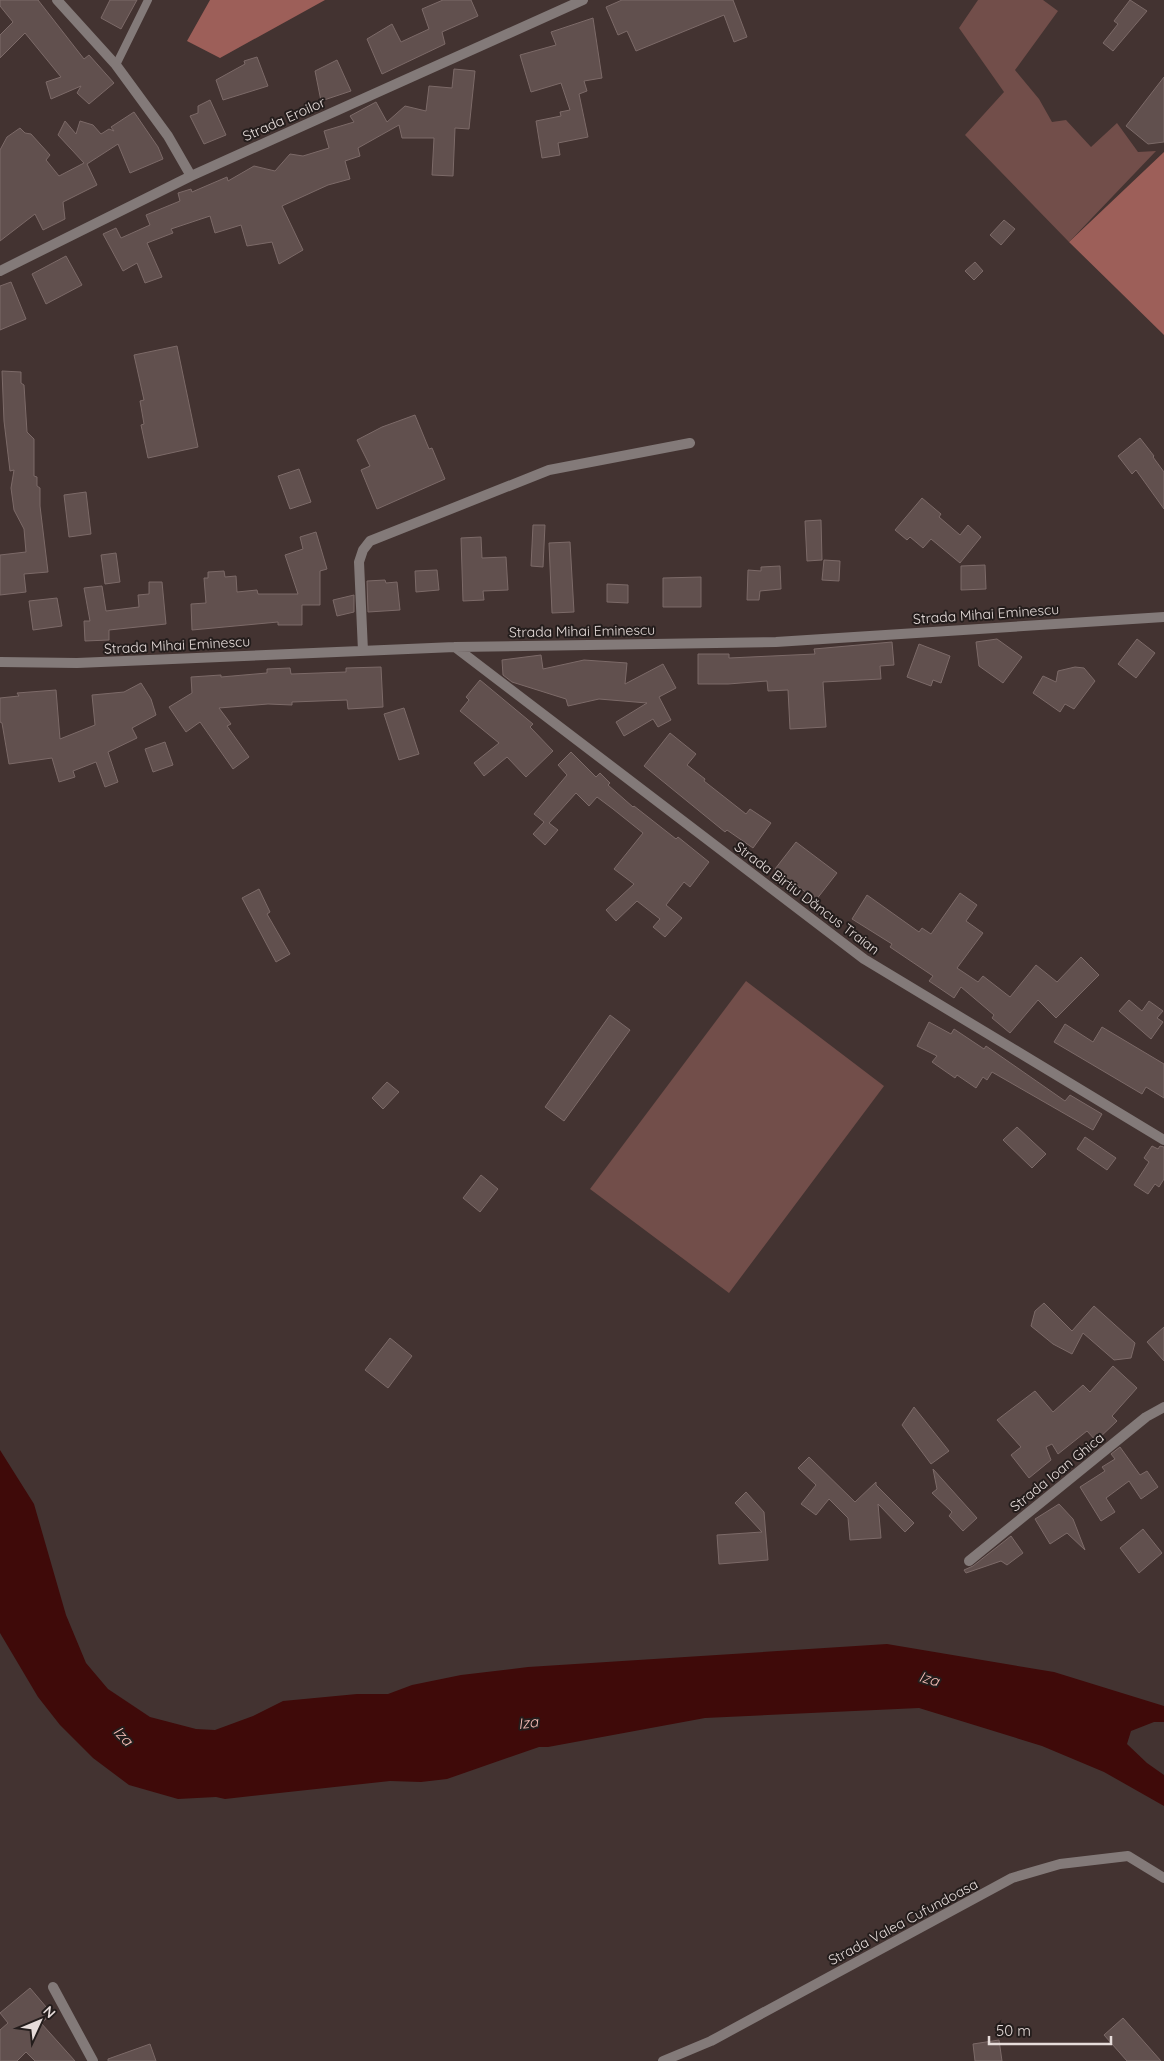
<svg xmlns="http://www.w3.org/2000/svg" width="1164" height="2061" viewBox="0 0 1164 2061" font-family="Quicksand,sans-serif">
<rect width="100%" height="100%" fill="#433331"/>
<!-- green -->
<path fill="#724e4a" d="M 978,0 L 1043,0 L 1058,11 L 1015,70 L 1039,99 L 1052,122 L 1066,120 L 1091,147 L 1117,123 L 1138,152 L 1156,151 L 1069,242 L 965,135 L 1004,92 L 959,28 Z
M 746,981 L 884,1086 L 729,1293 L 590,1189 Z"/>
<!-- forest -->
<path fill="#9d5f59" d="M 210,0 L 325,0 L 220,58 L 187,41 Z
M 1164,152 L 1164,335 L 1069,242 Z"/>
<!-- water -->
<path fill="#3f0a09" d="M 0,1450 L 34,1504 L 66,1615 L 86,1663 L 108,1689 L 150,1717 L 196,1729 L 215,1730 L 253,1716 L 283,1701 L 357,1694 L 388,1694 L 412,1685 L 461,1675 L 528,1667 L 887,1644 L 1054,1672 L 1164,1706 L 1164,1722 L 1154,1722 L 1131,1731 L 1127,1744 L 1147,1763 L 1164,1775 L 1164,1806 L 1104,1772 L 1042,1746 L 919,1708 L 705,1718 L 548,1747 L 539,1747 L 447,1779 L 421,1782 L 390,1781 L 225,1799 L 216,1797 L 178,1799 L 129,1785 L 93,1758 L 60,1725 L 38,1697 L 0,1633 Z"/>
<!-- building -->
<path fill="#61504e" stroke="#7c6a68" d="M 0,0 L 38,0 L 84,59 L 89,55 L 114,83 L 89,104 L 77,93 L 81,86 L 51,99 L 46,82 L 61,77 L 25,33 L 0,58 L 0,35 L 13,22 L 0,6 Z
M 110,0 L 137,0 L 121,29 L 101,18 Z
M 443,0 L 471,0 L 478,16 L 442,32 L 445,44 L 382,74 L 367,39 L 392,24 L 401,42 L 429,29 L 422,9 Z
M 622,0 L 733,0 L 747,37 L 734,42 L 724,15 L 636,51 L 627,31 L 618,35 L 606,7 Z
M 1130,0 L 1147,11 L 1113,51 L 1103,43 L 1118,24 L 1114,21 Z
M 593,18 L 602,78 L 584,81 L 587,91 L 579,94 L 588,137 L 558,143 L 560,155 L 542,158 L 536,121 L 561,116 L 560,112 L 570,110 L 561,83 L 531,92 L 520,55 L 556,45 L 551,32 Z
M 257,57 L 268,86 L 223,100 L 216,80 L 245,64 L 244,61 Z
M 337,60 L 351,91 L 321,101 L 315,71 Z
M 454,69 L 475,71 L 469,129 L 455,128 L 453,176 L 432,175 L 434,138 L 402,138 L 399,125 L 358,148 L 360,156 L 345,161 L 350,179 L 328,185 L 282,206 L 303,250 L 279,264 L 272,242 L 247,246 L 241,225 L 215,233 L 210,216 L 171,229 L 173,233 L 147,243 L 162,277 L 145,283 L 137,263 L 123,271 L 103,234 L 116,228 L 121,238 L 150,225 L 146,215 L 180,201 L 178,193 L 191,189 L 192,192 L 227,177 L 228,181 L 254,166 L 275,171 L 290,154 L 303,156 L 329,148 L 324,131 L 354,122 L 350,116 L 376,102 L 387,122 L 405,106 L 426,111 L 429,86 L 452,88 Z
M 1164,77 L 1164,142 L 1148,144 L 1126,126 Z
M 210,100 L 226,135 L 204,144 L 190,116 L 198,113 L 198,106 Z
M 134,112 L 158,147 L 163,159 L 130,173 L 118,144 L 87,164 L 97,185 L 63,202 L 65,219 L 43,230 L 35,214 L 0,241 L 0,150 L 7,137 L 20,128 L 25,133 L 31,134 L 50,155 L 46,160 L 59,176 L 84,163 L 58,135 L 65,121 L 76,134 L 80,121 L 93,125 L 101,134 L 109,129 L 114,131 L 111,127 Z
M 1004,220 L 1015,229 L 1001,245 L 990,235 Z
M 66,256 L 82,285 L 46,304 L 32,274 Z
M 975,262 L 983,271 L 974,280 L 965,271 Z
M 11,282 L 26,319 L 0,330 L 0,286 Z
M 177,346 L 198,447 L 148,458 L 141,425 L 144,424 L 140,401 L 144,400 L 134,355 Z
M 2,371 L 21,372 L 21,383 L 24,385 L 27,432 L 34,439 L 34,476 L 37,477 L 37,486 L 40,488 L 40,506 L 48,572 L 24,574 L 26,592 L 0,595 L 0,555 L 26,552 L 24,529 L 14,510 L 11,488 L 14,470 L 10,471 L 4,421 Z
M 415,415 L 429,449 L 432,448 L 445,479 L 377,509 L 361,470 L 370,466 L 357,440 L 382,427 Z
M 1140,438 L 1154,456 L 1153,457 L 1164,472 L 1164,509 L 1136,470 L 1132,474 L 1118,456 Z
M 299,469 L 311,502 L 290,509 L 278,476 Z
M 86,492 L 91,534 L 69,537 L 64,495 Z
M 922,498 L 941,514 L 939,517 L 960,535 L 968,525 L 981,537 L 960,563 L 931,539 L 923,548 L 910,537 L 907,540 L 895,530 Z
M 821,520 L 822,560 L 807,561 L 805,521 Z
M 533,525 L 545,525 L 543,567 L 531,566 Z
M 316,532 L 327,569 L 320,571 L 320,605 L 302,605 L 302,625 L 278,625 L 278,622 L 192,630 L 191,604 L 206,603 L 204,578 L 208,578 L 208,572 L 224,571 L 225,577 L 236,576 L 237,592 L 257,590 L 258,594 L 298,594 L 285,555 L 303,549 L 300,537 Z
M 481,537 L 482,558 L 506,557 L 508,590 L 483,591 L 484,600 L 463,601 L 461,538 Z
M 570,542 L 574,612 L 552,613 L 549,543 Z
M 116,553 L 120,582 L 105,584 L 101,555 Z
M 824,560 L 840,561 L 839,581 L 822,580 Z
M 985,565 L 986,589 L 961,590 L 961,566 Z
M 780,566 L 781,589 L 760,591 L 759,600 L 747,600 L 748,570 L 761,571 L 761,567 Z
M 437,570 L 439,590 L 416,592 L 415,571 Z
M 701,577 L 701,607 L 663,607 L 663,578 Z
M 385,580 L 386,583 L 397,582 L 400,610 L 368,612 L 367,581 Z
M 149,582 L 162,582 L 166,624 L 109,630 L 109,640 L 85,641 L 84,621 L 90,621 L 84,588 L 102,586 L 106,611 L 139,607 L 138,595 L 149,594 Z
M 607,584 L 628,585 L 628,603 L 607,602 Z
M 354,595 L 354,612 L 337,616 L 333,600 Z
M 57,598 L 62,626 L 33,630 L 29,601 Z
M 997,639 L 1022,657 L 1003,683 L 979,666 L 976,642 Z
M 1137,639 L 1155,653 L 1136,678 L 1118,664 Z
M 892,642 L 894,665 L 880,666 L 881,679 L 823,682 L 826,727 L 790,729 L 788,690 L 768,691 L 767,681 L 728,684 L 698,684 L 698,654 L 729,654 L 729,658 L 815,654 L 814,649 Z
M 919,644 L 950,656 L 941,683 L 933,680 L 931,686 L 907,677 Z
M 541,655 L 543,669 L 584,660 L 627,663 L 625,684 L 663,664 L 676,688 L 659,697 L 671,720 L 658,727 L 653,719 L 624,736 L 616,722 L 647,703 L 599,699 L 568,706 L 566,699 L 512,682 L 503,675 L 502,660 Z
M 381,667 L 383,707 L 348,709 L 347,700 L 292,702 L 292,705 L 268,704 L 219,708 L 231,724 L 227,726 L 249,757 L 233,769 L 200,722 L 186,732 L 169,707 L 192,693 L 191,677 L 221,675 L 221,677 L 267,673 L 267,669 L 290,668 L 291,674 L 346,672 L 346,668 Z
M 1075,667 L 1084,668 L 1095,681 L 1074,709 L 1065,704 L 1060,712 L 1033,693 L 1043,676 L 1056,682 L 1058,671 Z
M 480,680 L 533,724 L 530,727 L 553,751 L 526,777 L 507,757 L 484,776 L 474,763 L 499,743 L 460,711 L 469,700 L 466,697 Z
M 141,683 L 151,699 L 156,715 L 132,728 L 137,738 L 108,752 L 118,782 L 105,787 L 96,762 L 73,771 L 75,777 L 59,782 L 52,758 L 9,764 L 2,723 L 0,722 L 0,698 L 19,696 L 17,693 L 56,690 L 60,739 L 95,725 L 92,695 L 124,692 Z
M 404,708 L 419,754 L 399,760 L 384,714 Z
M 670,733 L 696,754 L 687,765 L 705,779 L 704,781 L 746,814 L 750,809 L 771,823 L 753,848 L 727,830 L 725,832 L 644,766 Z
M 165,742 L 173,765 L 153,772 L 145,749 Z
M 571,752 L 596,777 L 600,773 L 610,783 L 608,785 L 633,807 L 634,806 L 676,839 L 678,837 L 709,862 L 690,887 L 684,882 L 666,905 L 682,918 L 665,937 L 653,927 L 660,919 L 637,901 L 616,921 L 606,910 L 634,884 L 614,869 L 643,833 L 613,809 L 597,797 L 589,806 L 576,793 L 549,823 L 558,830 L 545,845 L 533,834 L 544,822 L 534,814 L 567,775 L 558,765 Z
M 796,842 L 837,873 L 816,900 L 775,869 Z
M 259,889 L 270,912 L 267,914 L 290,954 L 276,962 L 242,898 Z
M 960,893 L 977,905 L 966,921 L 983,933 L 957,968 L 978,982 L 983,976 L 1010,997 L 1036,965 L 1057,982 L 1081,957 L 1099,975 L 1056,1018 L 1038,1000 L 1010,1033 L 992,1018 L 994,1015 L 961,987 L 954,998 L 929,981 L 933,976 L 890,947 L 892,944 L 852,919 L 867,895 L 919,932 L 922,928 L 931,934 Z
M 1129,1000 L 1142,1011 L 1149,1001 L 1163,1011 L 1157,1018 L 1163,1022 L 1151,1039 L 1119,1011 Z
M 610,1015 L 630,1030 L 564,1121 L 545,1107 Z
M 929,1022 L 951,1034 L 954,1029 L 984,1049 L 986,1046 L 1065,1101 L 1070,1095 L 1102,1114 L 1093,1130 L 992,1072 L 987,1080 L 983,1077 L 976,1088 L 957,1075 L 955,1078 L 932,1062 L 937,1056 L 917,1046 Z
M 1065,1024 L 1093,1042 L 1102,1027 L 1164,1064 L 1164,1098 L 1146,1087 L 1142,1094 L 1054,1042 Z
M 387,1082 L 399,1092 L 383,1109 L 372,1098 Z
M 1017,1127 L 1046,1154 L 1032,1168 L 1003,1140 Z
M 1085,1137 L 1116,1158 L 1107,1170 L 1077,1149 Z
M 1152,1146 L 1158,1149 L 1160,1146 L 1164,1147 L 1164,1179 L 1159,1187 L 1155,1184 L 1148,1194 L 1134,1185 L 1149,1162 L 1144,1158 Z
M 481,1175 L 498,1189 L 480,1212 L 463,1198 Z
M 1044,1303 L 1072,1331 L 1094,1306 L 1135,1343 L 1131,1358 L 1114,1360 L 1083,1333 L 1072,1354 L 1053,1344 L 1031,1326 L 1035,1311 Z
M 1164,1327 L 1164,1361 L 1147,1342 Z
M 390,1338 L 412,1356 L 388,1388 L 365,1370 Z
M 1113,1366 L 1137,1388 L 1112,1416 L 1117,1421 L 1096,1441 L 1087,1431 L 1058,1454 L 1052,1444 L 1046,1447 L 1051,1460 L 1029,1478 L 1011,1455 L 1021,1447 L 997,1420 L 1035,1391 L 1053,1412 L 1083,1385 L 1090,1392 Z
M 914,1407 L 949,1451 L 931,1464 L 902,1425 Z
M 1120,1447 L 1140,1475 L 1147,1471 L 1158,1487 L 1141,1499 L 1129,1481 L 1106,1498 L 1115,1512 L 1101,1521 L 1080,1487 L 1105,1471 L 1102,1467 L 1115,1459 L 1111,1454 Z
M 809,1457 L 855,1502 L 876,1482 L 876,1485 L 914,1523 L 905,1532 L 878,1504 L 881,1538 L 850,1540 L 848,1518 L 829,1499 L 816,1515 L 801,1504 L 816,1485 L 798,1468 Z
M 933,1469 L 977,1518 L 963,1531 L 949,1516 L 952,1512 L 932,1493 L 937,1489 Z
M 746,1492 L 764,1512 L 768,1560 L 719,1564 L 717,1535 L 762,1532 L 735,1503 Z
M 1059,1504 L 1073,1519 L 1085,1550 L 1067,1533 L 1050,1544 L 1035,1519 Z
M 1143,1529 L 1162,1553 L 1139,1573 L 1120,1548 Z
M 1011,1536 L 1023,1553 L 1007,1565 L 1001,1561 L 966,1573 L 964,1570 L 973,1566 Z
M 30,1988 L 52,2014 L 41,2023 L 75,2061 L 35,2061 L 26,2052 L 17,2061 L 0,2061 L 0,2030 L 8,2023 L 0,2013 Z
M 1123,2018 L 1161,2061 L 1127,2061 L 1104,2035 Z
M 999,2040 L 1002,2061 L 975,2061 L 973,2044 Z
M 150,2044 L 156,2061 L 108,2061 L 108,2059 Z"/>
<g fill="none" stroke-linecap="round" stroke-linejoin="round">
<!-- lane -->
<path stroke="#837a79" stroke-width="8" d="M 116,65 L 148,0"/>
<!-- street -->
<path stroke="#837a79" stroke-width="10" d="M 57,0 L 116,65 L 168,136 L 191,176
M 0,271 L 191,176 L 583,0
M 455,647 L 864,959 L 1164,1140
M 363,651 L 359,562 L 363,550 L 370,541 L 549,470 L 690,443
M 0,662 L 77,663 L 455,647 L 776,642 L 1164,617
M 969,1561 L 1146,1417 L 1164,1407
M 53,1987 L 93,2061
M 663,2061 L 711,2041 L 1012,1878 L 1060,1864 L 1128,1856 L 1164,1878"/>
</g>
<g text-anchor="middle" stroke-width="4" stroke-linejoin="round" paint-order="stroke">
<!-- street labels -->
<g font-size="14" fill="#e6dcda" stroke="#241d1c">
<text transform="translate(284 119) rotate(-24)" y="5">Strada Eroilor</text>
<text transform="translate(986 614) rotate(-4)" y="5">Strada Mihai Eminescu</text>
<text transform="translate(582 631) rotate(-1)" y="5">Strada Mihai Eminescu</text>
<text transform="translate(177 645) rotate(-3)" y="5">Strada Mihai Eminescu</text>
<text transform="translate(807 898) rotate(37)" y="5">Strada Birtiu Dăncus Traian</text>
<text transform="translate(1057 1472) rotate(-39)" y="5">Strada Ioan Ghica</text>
<text transform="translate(903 1922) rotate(-28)" y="5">Strada Valea Cufundoasa</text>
</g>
<!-- water labels -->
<g font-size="15" font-style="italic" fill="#f9c0b9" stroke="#241d1c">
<text transform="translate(929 1679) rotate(16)" y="5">Iza</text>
<text transform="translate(528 1723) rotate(-7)" y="5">Iza</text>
<text transform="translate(123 1736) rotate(46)" y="5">Iza</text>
</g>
</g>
<!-- north arrow -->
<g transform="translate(40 2021) rotate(46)" stroke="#241d1c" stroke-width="4" paint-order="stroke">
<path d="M0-4L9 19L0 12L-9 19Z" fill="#e6dcda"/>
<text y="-8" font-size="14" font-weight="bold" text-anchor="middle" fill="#e6dcda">N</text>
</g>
<!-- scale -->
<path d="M989 2036v8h122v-8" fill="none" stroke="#e6dcda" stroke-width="2.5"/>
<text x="996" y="2036" font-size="15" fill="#e6dcda" stroke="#241d1c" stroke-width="4" paint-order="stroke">50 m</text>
</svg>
